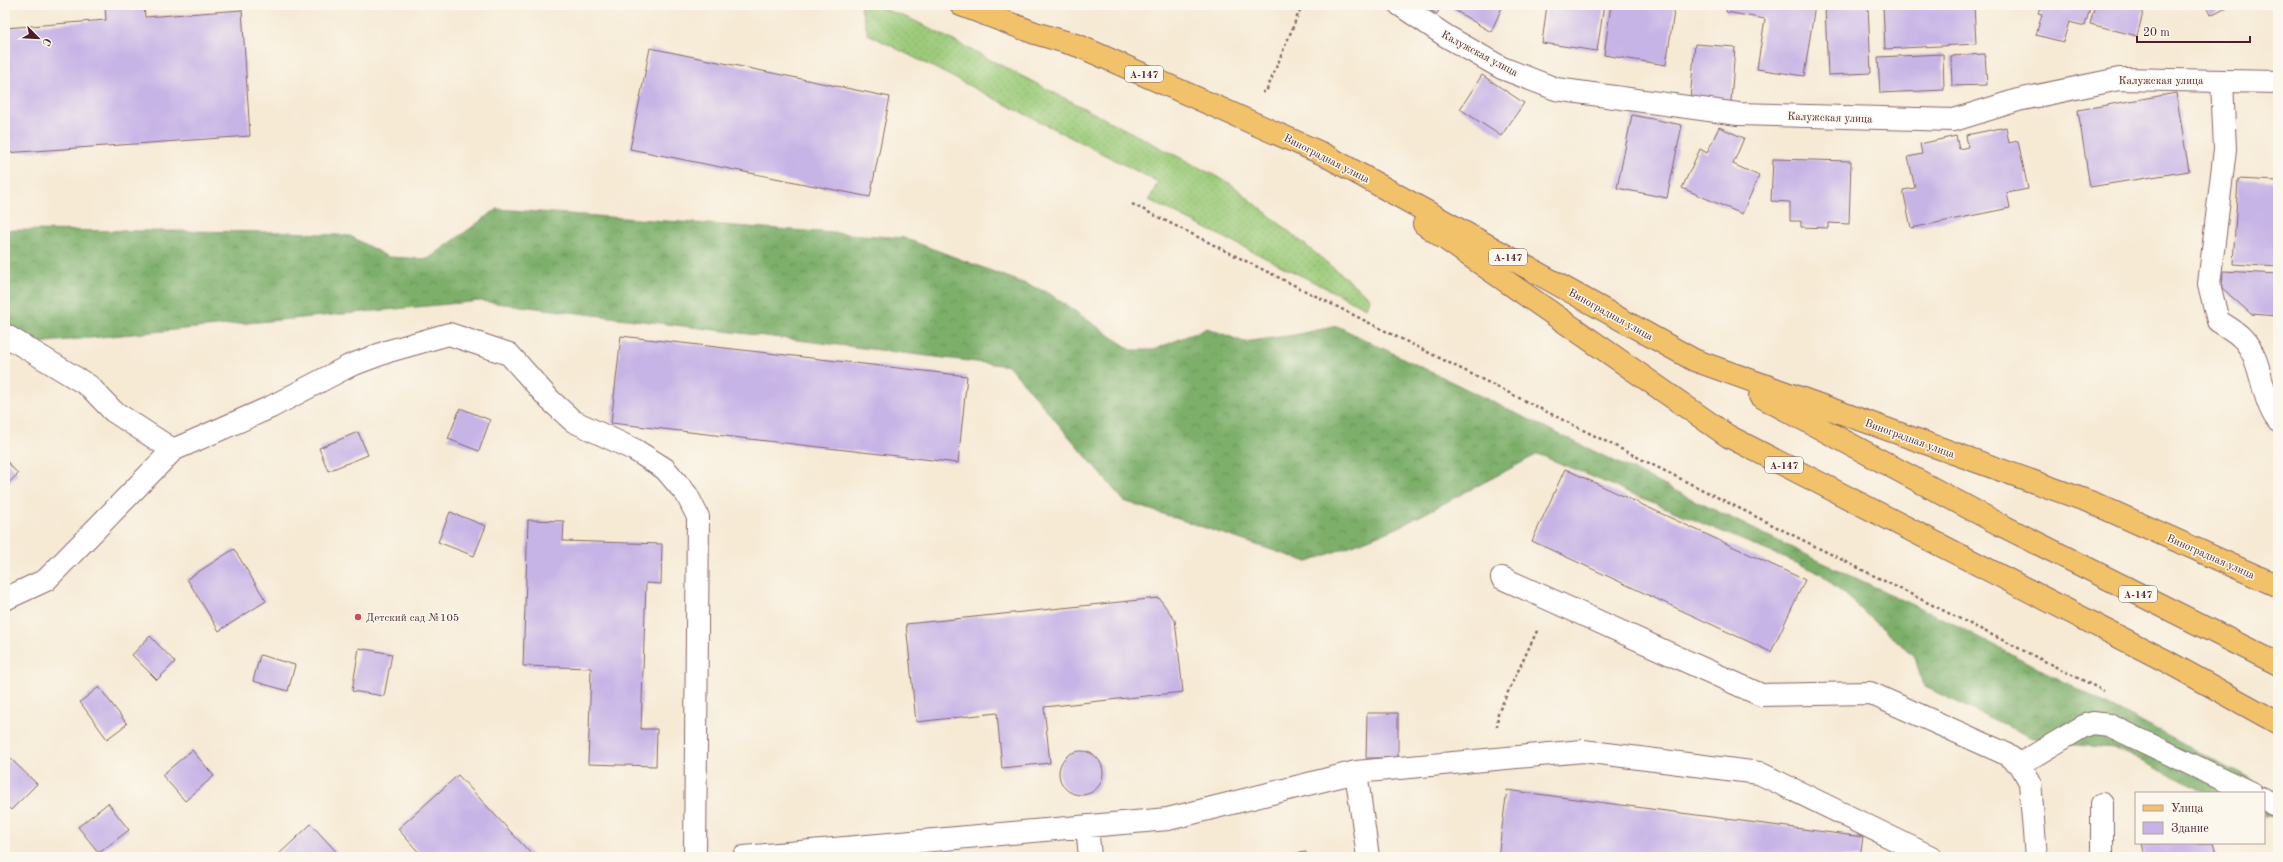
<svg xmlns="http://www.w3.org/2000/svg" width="2283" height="862" viewBox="0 0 2283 862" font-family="'Old Standard TT',serif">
<defs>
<pattern id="grass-dots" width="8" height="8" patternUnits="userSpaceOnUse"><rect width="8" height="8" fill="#9ccb7a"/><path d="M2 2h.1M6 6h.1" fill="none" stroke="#88ae6a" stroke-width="1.8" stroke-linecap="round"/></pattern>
<pattern id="forest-crowns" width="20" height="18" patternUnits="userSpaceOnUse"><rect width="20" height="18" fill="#7daf6a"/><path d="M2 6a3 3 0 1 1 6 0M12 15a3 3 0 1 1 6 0" fill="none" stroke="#688e57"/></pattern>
</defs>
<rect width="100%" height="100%" fill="#fbf7ec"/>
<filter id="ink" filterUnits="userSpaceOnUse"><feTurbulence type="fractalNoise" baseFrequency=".025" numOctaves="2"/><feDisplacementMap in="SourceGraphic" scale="8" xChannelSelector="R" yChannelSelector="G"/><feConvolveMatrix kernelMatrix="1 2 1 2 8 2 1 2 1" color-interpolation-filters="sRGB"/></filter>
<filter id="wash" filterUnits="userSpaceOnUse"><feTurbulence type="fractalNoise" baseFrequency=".012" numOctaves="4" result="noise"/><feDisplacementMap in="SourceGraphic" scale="16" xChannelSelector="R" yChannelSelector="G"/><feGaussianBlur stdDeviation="0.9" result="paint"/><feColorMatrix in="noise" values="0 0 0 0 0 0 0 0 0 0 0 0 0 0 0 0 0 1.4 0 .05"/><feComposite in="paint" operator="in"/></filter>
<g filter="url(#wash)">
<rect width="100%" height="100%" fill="#f6ead5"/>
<!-- grass -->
<path fill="url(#grass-dots)" stroke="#737552" d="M 860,5 L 873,5 L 913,20 L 1231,184 L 1370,298 L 1366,308 L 1149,200 L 1158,182 L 868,34 Z"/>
<!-- forest -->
<path fill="url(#forest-crowns)" stroke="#64674a" d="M 497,209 L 904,238 L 1047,292 L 1131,350 L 1153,350 L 1207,328 L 1244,342 L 1294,335 L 1337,326 L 1813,558 L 1956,625 L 2278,794 L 2278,817 L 2264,816 L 2264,793 L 2207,793 L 2114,748 L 2063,744 L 2030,737 L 1923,686 L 1915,657 L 1820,573 L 1538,454 L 1397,528 L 1308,562 L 1124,501 L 1009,366 L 480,301 L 5,346 L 5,230 L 289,232 L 350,236 L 388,257 L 428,259 Z"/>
<g id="blocks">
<!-- building -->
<path fill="#c7b4e6" d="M 133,5 L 144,5 L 145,17 L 242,10 L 250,136 L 5,153 L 5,28 L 106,20 L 105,7 Z
M 1422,5 L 1442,5 L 1437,14 Z
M 1446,5 L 1503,5 L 1491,32 Z
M 1547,5 L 1604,5 L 1597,51 L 1542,43 Z
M 1611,5 L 1675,5 L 1666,65 L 1604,55 Z
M 1727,5 L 1815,5 L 1804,76 L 1757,69 L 1765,19 L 1726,12 Z
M 1883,5 L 1974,5 L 1976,44 L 1885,49 Z
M 2041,5 L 2091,5 L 2085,26 L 2069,22 L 2063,42 L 2036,35 L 2042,14 L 2038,13 Z
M 2095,5 L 2145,5 L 2137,36 L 2090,24 Z
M 2206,5 L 2230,5 L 2211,15 Z
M 1868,6 L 1871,73 L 1828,75 L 1825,7 Z
M 1695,44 L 1735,47 L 1731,102 L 1690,99 Z
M 650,48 L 890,97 L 870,197 L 630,149 Z
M 1943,54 L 1944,90 L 1880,93 L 1878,57 Z
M 1985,54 L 1987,85 L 1952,86 L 1951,56 Z
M 1482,75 L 1524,103 L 1501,136 L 1460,109 Z
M 2176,93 L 2189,171 L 2090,187 L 2078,110 Z
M 1632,115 L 1682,125 L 1667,198 L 1617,188 Z
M 1719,127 L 1744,138 L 1733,164 L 1759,176 L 1742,214 L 1682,188 L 1700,149 L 1707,153 Z
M 2006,127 L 2009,143 L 2018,141 L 2028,189 L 2007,193 L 2010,208 L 1911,228 L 1903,190 L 1915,188 L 1908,157 L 1922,154 L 1920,144 L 1956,136 L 1959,149 L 1968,147 L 1966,135 Z
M 1773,159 L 1851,161 L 1849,224 L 1828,223 L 1828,228 L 1801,227 L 1801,221 L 1790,221 L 1790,202 L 1771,201 Z
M 2238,179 L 2278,181 L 2278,267 L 2233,264 Z
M 2223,271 L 2278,274 L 2278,316 L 2251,314 L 2222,288 Z
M 621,336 L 967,376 L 958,463 L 611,423 Z
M 460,408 L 490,420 L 479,451 L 448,439 Z
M 358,432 L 368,455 L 328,471 L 319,448 Z
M 5,459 L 18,474 L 5,486 Z
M 1565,469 L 1805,580 L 1771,652 L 1532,541 Z
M 450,512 L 486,526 L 474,556 L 438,542 Z
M 528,520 L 564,521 L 563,541 L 662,544 L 661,584 L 646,583 L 641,729 L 657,729 L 656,766 L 588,764 L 591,668 L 523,666 Z
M 234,549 L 266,601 L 219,631 L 187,579 Z
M 1159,598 L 1175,620 L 1183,692 L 1044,707 L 1050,763 L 1002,768 L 997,713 L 916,722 L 906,624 Z
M 150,636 L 175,662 L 157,680 L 132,655 Z
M 359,648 L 392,654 L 384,696 L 352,691 Z
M 260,655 L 295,665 L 288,691 L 253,681 Z
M 99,687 L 127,724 L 107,739 L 80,702 Z
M 1367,713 L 1398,713 L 1398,758 L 1366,758 Z
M 192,750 L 214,776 L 185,801 L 162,775 Z
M1059 773a22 22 0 1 1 44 0a22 22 0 1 1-44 0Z
M 11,759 L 37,784 L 11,810 L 5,804 L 5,765 Z
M 458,775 L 534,857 L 423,857 L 398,829 Z
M 1507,790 L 1863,837 L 1860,857 L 1498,857 Z
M 108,803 L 129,830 L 99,853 L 78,827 Z
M 311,824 L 341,857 L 276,857 Z
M 2142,843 L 2213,843 L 2217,857 L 2145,857 Z
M 1306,852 L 1307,857 L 1274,857 L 1274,856 Z"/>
</g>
</g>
<g filter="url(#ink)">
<use href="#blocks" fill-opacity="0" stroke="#866666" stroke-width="1"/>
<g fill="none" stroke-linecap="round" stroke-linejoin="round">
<defs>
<path id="minor" d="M 1400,5 L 1446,36 L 1502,68 L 1556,89 L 1738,114 L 1954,120 L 2018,100 L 2119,79 L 2278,82
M 2222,81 L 2225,149 L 2209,284 L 2218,321 C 2226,326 2237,332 2243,339 C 2263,360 2260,397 2278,421
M 5,335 L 89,386 L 113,411 L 173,450
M 1502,578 L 1761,695 L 1870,693 L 2004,753 L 2020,764 L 2030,782 L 2036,857
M 5,599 L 46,580 L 173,450 L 271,407 L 349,366 L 389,351 L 449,334 L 509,354 L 550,400 L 573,421 L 635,450 L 665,469 L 687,495 L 698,517 L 695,857
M 2020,764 L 2084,726 L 2093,723 L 2109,725 L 2251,793
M 1356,772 L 1368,857
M 2264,799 L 2278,806
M 2102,804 L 2102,857
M 1087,826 L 1090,857
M 744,857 L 1168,819 L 1356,772 L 1583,751 L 1759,773 L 1931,857"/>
<path id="major" d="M 961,5 L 1035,33 L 1079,46 L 1323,154 L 1694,360 L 2093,503 L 2278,586
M 1424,224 L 1728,436 L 2166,661 L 2278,723
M 1760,396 L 1999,524 L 2278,664"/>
</defs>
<!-- minor casing -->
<use href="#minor" stroke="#866666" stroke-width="24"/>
<!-- major casing -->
<use href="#major" stroke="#866666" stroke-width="24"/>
<!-- path -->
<path stroke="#866666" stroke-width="2.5" stroke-dasharray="3 3" stroke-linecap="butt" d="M 1262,92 L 1266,92 L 1302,5
M 1132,204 L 2104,691
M 1497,727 L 1498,713 L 1538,629"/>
<!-- minor -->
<use href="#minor" stroke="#fff" stroke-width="22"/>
<!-- major -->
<use href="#major" stroke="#f2c26a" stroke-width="22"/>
</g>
</g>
<!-- markers -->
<circle fill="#d1495b" stroke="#fbf7ec" stroke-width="1.5" cx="358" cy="617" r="4"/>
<g text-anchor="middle" stroke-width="3" stroke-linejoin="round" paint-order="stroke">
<!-- shield labels -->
<g fill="#fbf7ec" stroke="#7f6065" stroke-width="1">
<rect x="1125" y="66" width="38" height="16" rx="3"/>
<rect x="1489" y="249" width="38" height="16" rx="3"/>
<rect x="1765" y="457" width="38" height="16" rx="3"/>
<rect x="2119" y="586" width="38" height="16" rx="3"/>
</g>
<g font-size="10" font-weight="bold" fill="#4a1f2b">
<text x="1144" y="78">А-147</text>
<text x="1508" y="261">А-147</text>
<text x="1784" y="469">А-147</text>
<text x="2138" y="598">А-147</text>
</g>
<!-- street labels -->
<g font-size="11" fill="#4a1f2b" stroke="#fbf7ec">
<text transform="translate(1480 53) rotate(28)" y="4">Калужская улица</text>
<text x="2161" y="84">Калужская улица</text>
<text transform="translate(1830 117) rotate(2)" y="4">Калужская улица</text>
<text transform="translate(1327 158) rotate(27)" y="4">Виноградная улица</text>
<text transform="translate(1611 314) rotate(29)" y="4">Виноградная улица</text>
<text transform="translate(1910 438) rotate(20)" y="4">Виноградная улица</text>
<text transform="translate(2211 556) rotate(24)" y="4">Виноградная улица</text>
</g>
<!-- poi labels -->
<g font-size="11" fill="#4a1f2b" stroke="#fbf7ec" text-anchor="start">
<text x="366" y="621">Детский сад №105</text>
</g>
</g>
<!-- margin -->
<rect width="2283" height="862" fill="none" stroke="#fbf7ec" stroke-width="20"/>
<!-- legend -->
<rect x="2135" y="792" width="130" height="52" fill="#fbf7ec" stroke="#b4a19f"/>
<rect x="2143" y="805" width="20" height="6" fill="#f2c26a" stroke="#b4a19f"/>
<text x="2171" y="812" font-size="12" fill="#4a1f2b">Улица</text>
<rect x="2143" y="822" width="20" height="12" fill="#c7b4e6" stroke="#b4a19f"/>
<text x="2171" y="832" font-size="12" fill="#4a1f2b">Здание</text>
<!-- north arrow -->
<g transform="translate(38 38) rotate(114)" stroke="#fbf7ec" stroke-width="3" paint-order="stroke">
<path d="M0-3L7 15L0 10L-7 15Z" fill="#4a1f2b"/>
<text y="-6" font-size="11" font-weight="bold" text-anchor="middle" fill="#4a1f2b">С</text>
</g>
<!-- scale -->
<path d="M2137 36v6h113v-6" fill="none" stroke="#4a1f2b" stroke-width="2"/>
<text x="2143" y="36" font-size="12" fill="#4a1f2b" stroke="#fbf7ec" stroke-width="3" paint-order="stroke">20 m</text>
</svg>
